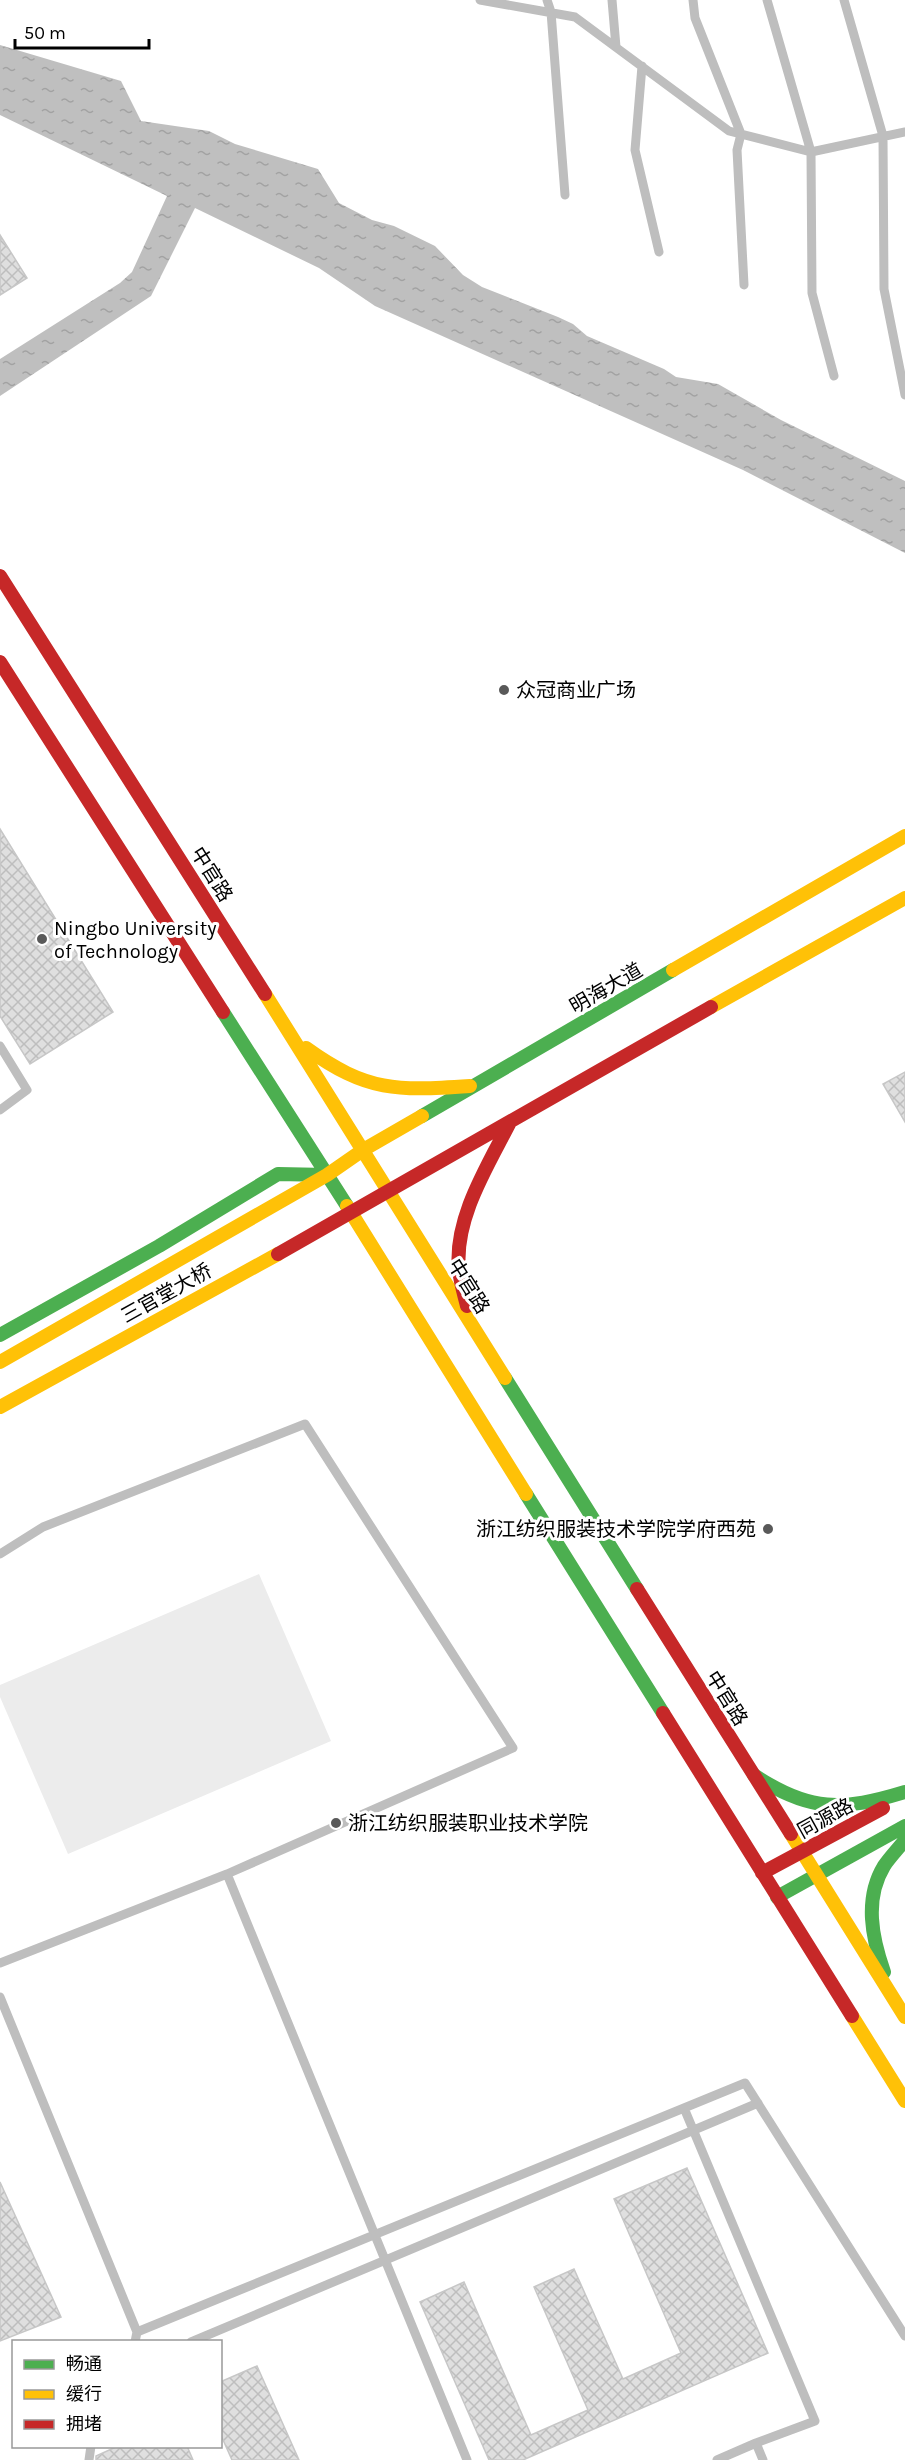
<svg xmlns="http://www.w3.org/2000/svg" width="905" height="2460" viewBox="0 0 905 2460" font-family="Karla,'Noto Sans SC',sans-serif">
<defs>
<pattern id="water-ripples" width="26" height="14" patternUnits="userSpaceOnUse" patternTransform="scale(1.5)"><rect width="26" height="14" fill="#bfbfbf"/><path d="M2 4q2-2 4 0t4 0M15 11q2-2 4 0t4 0" fill="none" stroke="#a2a2a2"/></pattern>
<pattern id="building-cross-hatch" width="8" height="8" patternUnits="userSpaceOnUse" patternTransform="scale(1.5)"><rect width="8" height="8" fill="#dfdfdf"/><path d="M0 0l8 8M0 8l8-8" fill="none" stroke="#bebebe"/></pattern>
</defs>
<rect width="100%" height="100%" fill="#fff"/>
<!-- grass -->
<path fill="#ececec" d="M 259,1574 L 331,1741 L 68,1854 L 0,1697 L 0,1685 Z"/>
<!-- water -->
<path fill="url(#water-ripples)" d="M 0,45 L 121,81 L 141,121 L 209,131 L 235,144 L 318,169 L 339,203 L 372,220 L 394,226 L 435,246 L 463,275 L 482,287 L 558,317 L 573,324 L 587,336 L 664,369 L 676,377 L 718,384 L 781,420 L 905,481 L 905,553 L 743,470 L 375,306 L 319,268 L 195,208 L 151,296 L 0,396 L 0,359 L 120,283 L 132,272 L 167,196 L 0,115 Z"/>
<!-- building -->
<path fill="url(#building-cross-hatch)" stroke="#c7c7c7" stroke-width="1.5" d="M 0,235 L 27,278 L 0,295 Z
M 0,829 L 113,1012 L 30,1064 L 0,1016 Z
M 905,1072 L 905,1122 L 883,1084 Z
M 687,2168 L 768,2353 L 523,2460 L 489,2460 L 420,2302 L 464,2282 L 531,2435 L 588,2410 L 534,2287 L 574,2269 L 623,2379 L 681,2353 L 614,2199 Z
M 0,2182 L 61,2317 L 0,2341 Z
M 257,2366 L 299,2460 L 232,2460 L 220,2433 L 220,2382 Z
M 118,2446 L 187,2446 L 193,2460 L 96,2460 L 96,2456 Z"/>
<g fill="none" stroke-linecap="round" stroke-linejoin="round">
<!-- lane -->
<path stroke="#bebebe" stroke-width="9" d="M 480,0 L 575,17 L 729,131 L 811,152 L 905,132
M 547,0 L 551,12 L 565,195
M 612,0 L 616,47
M 693,0 L 695,18 L 741,134 L 737,150 L 744,285
M 767,0 L 811,152 L 812,293 L 834,376
M 844,0 L 883,136 L 884,289 L 905,395
M 642,66 L 635,150 L 659,252
M 0,1046 L 27,1090 L 0,1110
M 0,1554 L 43,1527 L 305,1424 L 513,1748 L 227,1874 L 0,1963
M 227,1874 L 467,2460
M 0,1997 L 137,2332 L 135,2342
M 684,2108 L 815,2421 L 756,2443 L 763,2460
M 137,2332 L 745,2083 L 905,2336
M 191,2342 L 758,2103
M 89,2460 L 91,2446
M 717,2460 L 756,2443"/>
<!-- fast -->
<path stroke="#4caf50" stroke-width="14" d="M 223,1012 L 347,1206
M 422,1116 L 673,970
M 0,1335 L 159,1246 L 278,1174 L 327,1175
M 505,1378 L 637,1589
M 526,1494 L 663,1713
M 754,1775 C 809,1812 843,1811 905,1792
M 777,1897 L 905,1826
M 884,1972 C 872,1938 864,1899 884,1866 C 890,1857 898,1849 905,1840"/>
<!-- slow -->
<path stroke="#ffc107" stroke-width="14" d="M 673,970 L 905,836
M 265,994 L 505,1378
M 711,1007 L 905,898
M 306,1048 C 367,1092 397,1091 470,1086
M 347,1206 L 526,1494
M 0,1362 L 327,1175 L 363,1150 L 422,1116
M 0,1407 L 278,1254
M 791,1834 L 905,2017
M 852,2016 L 905,2101"/>
<!-- jam -->
<path stroke="#c62828" stroke-width="14" d="M 0,576 L 265,994
M 0,662 L 223,1012
M 278,1254 L 711,1007
M 467,1306 C 464,1294 460,1281 459,1269 C 454,1219 487,1167 509,1124
M 637,1589 L 791,1834
M 663,1713 L 852,2016
M 762,1873 L 883,1808"/>
</g>
<!-- markers -->
<g fill="#595959" stroke="#fff" stroke-width="2">
<circle cx="504" cy="690" r="6"/>
<circle cx="42" cy="939" r="6"/>
<circle cx="768" cy="1529" r="6"/>
<circle cx="336" cy="1823" r="6"/>
</g>
<g text-anchor="middle" stroke-width="6" stroke-linejoin="round" paint-order="stroke">
<!-- poi labels -->
<g font-size="20" fill="#000" stroke="#fff" text-anchor="start">
<text x="516" y="697">众冠商业广场</text>
<text x="54" y="935">Ningbo University<tspan x="54" dy="23">of Technology</tspan></text>
<text x="756" y="1536" text-anchor="end">浙江纺织服装技术学院学府西苑</text>
<text x="348" y="1830">浙江纺织服装职业技术学院</text>
</g>
<!-- street labels -->
<g font-size="20" fill="#000" stroke="#fff">
<text transform="translate(212 874) rotate(58)" y="7">中官路</text>
<text transform="translate(606 988) rotate(-30)" y="7">明海大道</text>
<text transform="translate(469 1286) rotate(58)" y="7">中官路</text>
<text transform="translate(166 1293) rotate(-29)" y="7">三官堂大桥</text>
<text transform="translate(727 1698) rotate(58)" y="7">中官路</text>
<text transform="translate(825 1818) rotate(-29)" y="7">同源路</text>
</g>
</g>
<!-- legend -->
<rect x="12" y="2340" width="210" height="108" fill="#ffffff" stroke="#999999" stroke-width="1.5"/>
<rect x="24" y="2360" width="30" height="9" fill="#4caf50" stroke="#999999" stroke-width="1.5"/>
<text x="66" y="2370" font-size="18" fill="#000000">畅通</text>
<rect x="24" y="2390" width="30" height="9" fill="#ffc107" stroke="#999999" stroke-width="1.5"/>
<text x="66" y="2400" font-size="18" fill="#000000">缓行</text>
<rect x="24" y="2420" width="30" height="9" fill="#c62828" stroke="#999999" stroke-width="1.5"/>
<text x="66" y="2430" font-size="18" fill="#000000">拥堵</text>
<!-- scale -->
<path d="M15 39v9h134v-9" fill="none" stroke="#000000" stroke-width="3"/>
<text x="24" y="39" font-size="18" fill="#000000" stroke="#ffffff" stroke-width="4.5" paint-order="stroke">50 m</text>
</svg>
